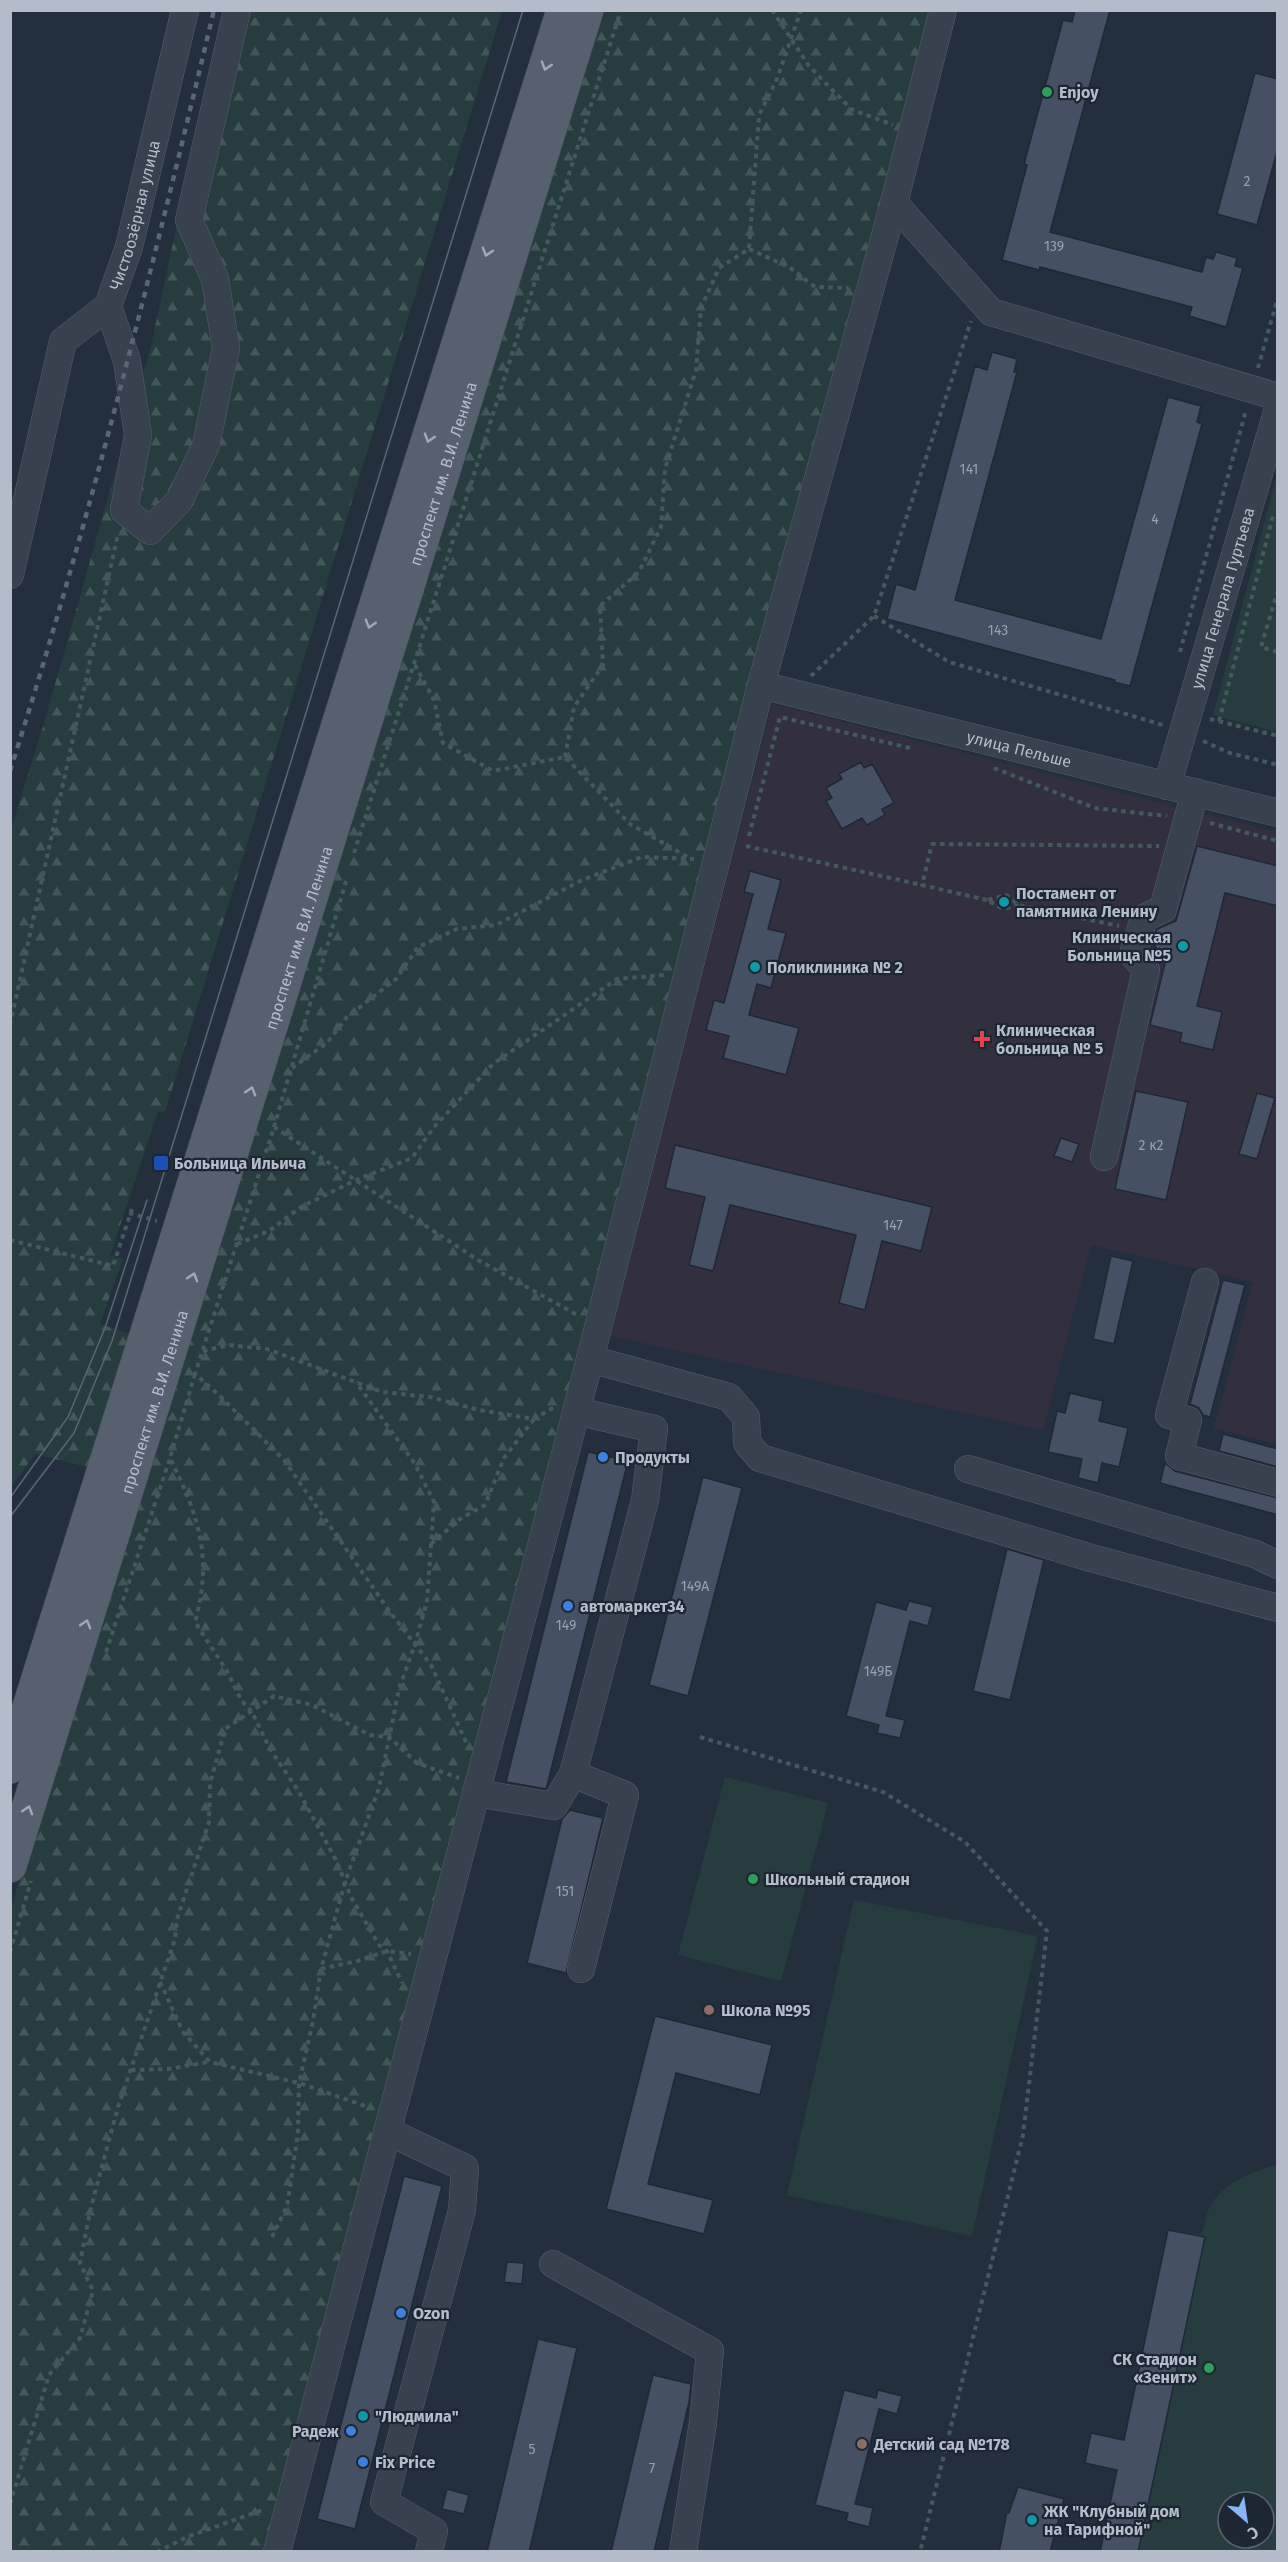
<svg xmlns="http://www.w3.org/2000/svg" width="1288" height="2562" viewBox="0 0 1288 2562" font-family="'Fira Sans',sans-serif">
<defs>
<pattern id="forest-firs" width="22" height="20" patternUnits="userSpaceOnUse" patternTransform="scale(1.5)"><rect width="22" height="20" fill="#263c3f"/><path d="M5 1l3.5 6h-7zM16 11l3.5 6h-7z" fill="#435659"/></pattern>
</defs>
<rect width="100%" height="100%" fill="#242f3e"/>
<!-- medical -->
<path fill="#32303f" d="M 772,704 L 1277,832 L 1277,1444 L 1214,1428 L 1253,1282 L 1091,1245 L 1043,1430 L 610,1336 Z"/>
<!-- forest -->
<path fill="url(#forest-firs)" d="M 229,11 L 502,11 L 165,1112 L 158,1111 L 110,1256 L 123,1259 L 100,1324 L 136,1336 L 91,1468 L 35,1454 L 11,1488 L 11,828 L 42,730 L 151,346 L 192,154 Z
M 598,11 L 932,11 L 268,2551 L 11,2551 L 10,1911 Z"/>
<!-- park -->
<path fill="#263c3f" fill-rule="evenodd" d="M 1277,474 L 1278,732 L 1277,732 L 1213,715 Z
M 725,1777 L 828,1803 L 781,1981 L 678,1955 Z
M 854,1900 L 1038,1936 L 972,2236 L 787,2195 Z
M 1277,2164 L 1277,2551 L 1101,2552 L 1170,2230 L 1201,2234 C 1204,2227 1205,2219 1208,2211 C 1218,2184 1253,2172 1277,2164 ZM 1228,2502 L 1264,2502 L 1264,2538 L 1228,2538 Z"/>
<!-- building -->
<path fill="#455162" stroke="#1f2835" stroke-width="1.5" d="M 1075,10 L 1110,10 L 1050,232 L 1202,272 L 1206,257 L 1213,259 L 1216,252 L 1237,258 L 1235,266 L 1243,268 L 1226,327 L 1189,316 L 1192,307 L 1040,267 L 1039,270 L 1002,260 L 1027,165 L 1024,164 L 1063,20 L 1072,22 Z
M 1255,73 L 1278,79 L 1278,148 L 1257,225 L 1217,214 Z
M 992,352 L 1017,359 L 1014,372 L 1017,372 L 955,600 L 1101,639 L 1168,397 L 1201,406 L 1197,422 L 1202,424 L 1130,686 L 1114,682 L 1115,680 L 887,619 L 896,584 L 915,590 L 975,366 L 987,370 Z
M 861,762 L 864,768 L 872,764 L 894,803 L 882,809 L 885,815 L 867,825 L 862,818 L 842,829 L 826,801 L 832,798 L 826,788 L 842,779 L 839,774 Z
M 1197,846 L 1278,866 L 1278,906 L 1225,893 L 1197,1006 L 1222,1012 L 1213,1050 L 1180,1042 L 1182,1033 L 1150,1025 L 1166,959 L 1153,944 L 1157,929 L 1176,921 Z
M 750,871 L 781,880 L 768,929 L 786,933 L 771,988 L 757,984 L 749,1015 L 799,1028 L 786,1075 L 723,1058 L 729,1036 L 706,1030 L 714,1000 L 724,1003 L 753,894 L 744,892 Z
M 1136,1091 L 1188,1102 L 1166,1200 L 1115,1189 Z
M 1257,1093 L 1275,1098 L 1257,1159 L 1239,1154 Z
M 1061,1138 L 1079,1144 L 1072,1162 L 1054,1156 Z
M 675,1145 L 932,1207 L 921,1251 L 882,1241 L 865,1310 L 839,1303 L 856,1235 L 730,1205 L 713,1271 L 689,1265 L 705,1197 L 665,1188 Z
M 1111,1256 L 1133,1261 L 1114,1344 L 1093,1339 Z
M 1223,1280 L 1245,1285 L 1210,1417 L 1203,1415 L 1199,1408 L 1190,1404 Z
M 1070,1393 L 1103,1401 L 1099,1421 L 1128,1428 L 1119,1467 L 1102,1463 L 1098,1483 L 1078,1478 L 1082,1459 L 1048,1452 L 1057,1411 L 1065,1413 Z
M 1223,1434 L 1278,1449 L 1278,1467 L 1219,1451 Z
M 588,1452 L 628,1461 L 547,1786 L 546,1789 L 506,1782 Z
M 1165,1463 L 1175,1471 L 1278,1498 L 1278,1515 L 1160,1483 Z
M 703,1477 L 742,1488 L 688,1696 L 649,1685 Z
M 1007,1549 L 1044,1560 L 1010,1700 L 973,1691 Z
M 909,1601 L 933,1607 L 928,1626 L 910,1621 L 886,1716 L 905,1720 L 900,1738 L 877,1733 L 879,1725 L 846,1716 L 876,1602 L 906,1610 Z
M 570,1810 L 603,1818 L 566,1973 L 527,1963 L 562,1819 Z
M 655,2016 L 772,2045 L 760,2095 L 676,2073 L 648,2184 L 713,2200 L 704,2234 L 606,2209 Z
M 404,2176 L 442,2186 L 355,2529 L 317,2519 Z
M 1168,2230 L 1205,2237 L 1138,2552 L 1100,2552 L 1117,2470 L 1085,2463 L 1091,2433 L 1124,2440 Z
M 507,2262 L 524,2263 L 522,2284 L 504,2282 Z
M 538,2339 L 577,2348 L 529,2552 L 487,2552 Z
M 653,2375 L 691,2384 L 689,2402 L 654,2552 L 611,2552 Z
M 844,2390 L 876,2398 L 878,2390 L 902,2396 L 897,2414 L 879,2409 L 855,2504 L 873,2508 L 869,2527 L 846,2521 L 848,2513 L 815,2505 Z
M 1018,2487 L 1064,2499 L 1050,2552 L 999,2552 L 1007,2512 L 1009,2513 Z
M 447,2489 L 469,2495 L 464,2514 L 442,2509 Z"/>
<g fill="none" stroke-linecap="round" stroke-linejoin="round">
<defs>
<g id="minor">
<path d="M 894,203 L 991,312 L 1278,397"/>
<path d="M 108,306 L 127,361 L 138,435 L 124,510 L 150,531 L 179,501 L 206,445 L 226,348 L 215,279 L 189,220 L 237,10"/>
<path id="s1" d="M 10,575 L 63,341 L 108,306 L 129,247 L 185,10"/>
<path id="s2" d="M 761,685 L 1278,813"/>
<path id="s3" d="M 1167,786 L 1278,409"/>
<path d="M 1104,1157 L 1146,970 L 1133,954 L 1144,918 L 1163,909 L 1195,792"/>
<path d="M 1205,1282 L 1169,1415 L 1188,1420 L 1179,1456 L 1278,1483"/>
<path d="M 590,1359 L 729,1397 L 746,1417 L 747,1443 L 760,1458 L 1091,1558 L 1278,1608"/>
<path d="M 968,1469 L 1255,1554 L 1278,1565"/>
<path d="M 573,1774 L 625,1795 L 581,1969"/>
<path d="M 476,1793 L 554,1806 L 573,1774 L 645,1500 L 654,1429 L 576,1411"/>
<path d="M 387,2131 L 465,2168 L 462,2210 L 384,2502 L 434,2531 L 429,2552"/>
<path d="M 553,2264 L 710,2351 L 703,2422 L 683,2552"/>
<path d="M 277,2552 L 590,1359 L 761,685 L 894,203 L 943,10"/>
</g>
<g id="major">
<path d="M 10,1767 L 563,10"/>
<path id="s4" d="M 10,1866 L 587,10"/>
</g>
</defs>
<!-- minor casing -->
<use href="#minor" stroke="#565f6c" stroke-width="28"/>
<!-- major casing -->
<use href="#major" stroke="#414a57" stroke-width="34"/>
<!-- path -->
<path stroke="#44595c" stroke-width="4" stroke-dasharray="4.5 4.5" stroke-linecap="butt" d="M 772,10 L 809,66 L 851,109 L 893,125
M 749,249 L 789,267 L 815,287 L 848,288
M 1258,368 L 1278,297
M 1278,590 L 1261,647 L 1278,652
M 874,616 L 949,662 L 1163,725
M 1180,652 L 1246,410
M 415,665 L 434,700 L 443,743 L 493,771 L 565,757 L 630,824 L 689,858
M 811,676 L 874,616 L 971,321
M 1210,719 L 1278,736
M 1219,721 L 1273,516
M 1203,741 L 1230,753 L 1278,765
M 565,757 L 574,707 L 603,665 L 600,606 L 639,572 L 661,527 L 665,469 L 696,370 L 701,308 L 719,268 L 749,249 L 759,115 L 777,79 L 801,10
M 994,768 L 1095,808 L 1167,816
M 1210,823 L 1278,841
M 749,836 L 780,717 L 914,749
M 746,846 L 922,885
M 354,853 L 621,10
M 987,900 L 922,885 L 932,844 L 1159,846
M 1019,905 L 1003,909 L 987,900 L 1006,895 L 1019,905 L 1119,926
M 10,1025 L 118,534
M 292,1068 L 327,1043 L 347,1017 L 396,979 L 418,947 L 457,929 L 496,925 L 582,880 L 642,857 L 694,859
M 274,1127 L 347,878
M 129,1213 L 157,1221
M 10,1240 L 113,1266 L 132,1209
M 237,1244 L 269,1231 L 301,1207 L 356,1180 L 412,1158 L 434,1127 L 493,1064 L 617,979 L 664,975
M 203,1351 L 229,1345 L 267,1349 L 382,1392 L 430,1397 L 479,1410 L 534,1419 L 556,1406
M 195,1374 L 170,1458 C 199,1517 213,1557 195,1622 L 227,1671 L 241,1700 L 252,1712 L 270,1749 L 299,1792 L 336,1860 L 351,1897 L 379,1945 L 387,1951 L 402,1983
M 431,1544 L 460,1519 L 485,1505 L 504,1458 L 534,1419
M 106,1652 L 170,1458
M 700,1737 L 883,1792 L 965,1842 L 1047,1931 L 1023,2135 L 920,2552
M 466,1742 L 431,1665 L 390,1612 L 284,1460 L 220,1396 L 195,1374 L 274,1127 L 478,1260 L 579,1316
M 10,1952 L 31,1881
M 321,1969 L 357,1961 L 387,1951 L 411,1954
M 160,1982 L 183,2032 L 210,2062 L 299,2083 L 371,2108
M 131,2070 L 168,2069 L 209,2062
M 272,2237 L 287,2206 L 298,2133 L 299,2083 L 313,2021 L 321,1969 L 345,1882 L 379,1788 L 399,1689 L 415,1644 L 427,1601 L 434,1502 L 415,1464 L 356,1382
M 10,2504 L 49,2375 L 80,2338 L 93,2291 L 80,2263 L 90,2211 L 118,2107 L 175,1939 L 177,1919 L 209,1822 L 210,1784 L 225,1729 L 274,1696 L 312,1705 L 370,1735 L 389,1737 L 417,1763 L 459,1778
M 157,2552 L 187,2537 L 265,2509"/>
<!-- minor -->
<use href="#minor" stroke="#38414e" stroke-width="27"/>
<!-- major -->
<use href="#major" stroke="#56606e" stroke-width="33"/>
<!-- tram -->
<path stroke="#5a6575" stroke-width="1.5" d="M 10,1498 L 68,1417 L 105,1328 L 147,1200
M 10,1517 L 74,1433 L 112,1341 L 523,10"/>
<!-- rail -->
<path stroke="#5a6575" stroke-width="4.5" stroke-dasharray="6 6" stroke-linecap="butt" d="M 10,771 C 90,521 153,266 214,10"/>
</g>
<!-- one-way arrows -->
<defs><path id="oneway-chevron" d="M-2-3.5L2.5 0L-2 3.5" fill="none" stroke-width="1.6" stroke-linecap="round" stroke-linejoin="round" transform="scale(1.5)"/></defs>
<g stroke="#a1aab7">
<use href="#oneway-chevron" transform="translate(546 66) rotate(107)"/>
<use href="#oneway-chevron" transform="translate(487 252) rotate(107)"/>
<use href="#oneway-chevron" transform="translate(429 438) rotate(107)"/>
<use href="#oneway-chevron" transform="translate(370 624) rotate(107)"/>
<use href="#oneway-chevron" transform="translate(251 1091) rotate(-73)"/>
<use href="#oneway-chevron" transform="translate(193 1277) rotate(-73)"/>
<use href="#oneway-chevron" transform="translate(86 1624) rotate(-73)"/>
<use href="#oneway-chevron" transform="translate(28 1810) rotate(-73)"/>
</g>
<!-- markers -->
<g fill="#2e9e5b" stroke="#1d2633" stroke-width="2">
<circle cx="1047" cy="92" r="6"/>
<circle cx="753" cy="1879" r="6"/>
<circle cx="1209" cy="2368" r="6"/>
</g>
<g fill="#0f9aa8" stroke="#1d2633" stroke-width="2">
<circle cx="1004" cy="902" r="6"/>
<circle cx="1183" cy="946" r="6"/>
<circle cx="755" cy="967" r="6"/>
<circle cx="363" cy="2416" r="6"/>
<circle cx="1032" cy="2520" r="6"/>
</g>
<path fill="#e0444e" stroke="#1d2633" stroke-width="2" d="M979 1030h6v6h6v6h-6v6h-6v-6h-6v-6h6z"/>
<rect fill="#1a4fb4" stroke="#1d2633" stroke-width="2" x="153" y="1155" width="16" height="16" rx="3"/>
<g fill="#3f7fe0" stroke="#1d2633" stroke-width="2">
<circle cx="603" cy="1457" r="6"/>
<circle cx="568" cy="1606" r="6"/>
<circle cx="401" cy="2313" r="6"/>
<circle cx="351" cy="2431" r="6"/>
<circle cx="363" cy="2462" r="6"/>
</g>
<g fill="#8d6e63" stroke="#1d2633" stroke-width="2">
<circle cx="709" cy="2010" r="6"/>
<circle cx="862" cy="2444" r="6"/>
</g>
<g text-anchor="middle" stroke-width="4.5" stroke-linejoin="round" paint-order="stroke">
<!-- number labels -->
<g font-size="14" fill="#98a1af">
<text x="1247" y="186">2</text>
<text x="1054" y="251">139</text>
<text x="969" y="474">141</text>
<text x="1155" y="524">4</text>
<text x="998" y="635">143</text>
<text x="1151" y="1150">2 к2</text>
<text x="893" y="1230">147</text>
<text x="695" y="1591">149А</text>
<text x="566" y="1630">149</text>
<text x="878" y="1676">149Б</text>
<text x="565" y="1896">151</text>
<text x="532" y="2454">5</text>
<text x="652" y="2473">7</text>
</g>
<!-- poi labels -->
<g font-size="16" font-weight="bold" fill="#b4bcc9" stroke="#1d2633" text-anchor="start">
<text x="1059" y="98">Enjoy</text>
<text x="1016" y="899">Постамент от<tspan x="1016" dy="18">памятника Ленину</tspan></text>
<text x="1171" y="943" text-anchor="end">Клиническая<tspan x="1171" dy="18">Больница №5</tspan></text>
<text x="767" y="973">Поликлиника № 2</text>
<text x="996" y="1036">Клиническая<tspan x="996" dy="18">больница № 5</tspan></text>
<text x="174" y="1169">Больница Ильича</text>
<text x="615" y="1463">Продукты</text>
<text x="580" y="1612">автомаркет34</text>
<text x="765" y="1885">Школьный стадион</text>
<text x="721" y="2016">Школа №95</text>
<text x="413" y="2319">Ozon</text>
<text x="1197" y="2365" text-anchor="end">СК Стадион<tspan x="1197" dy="18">«Зенит»</tspan></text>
<text x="375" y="2422">"Людмила"</text>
<text x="339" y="2437" text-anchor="end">Радеж</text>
<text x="874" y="2450">Детский сад №178</text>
<text x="375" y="2468">Fix Price</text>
<text x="1044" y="2517">ЖК "Клубный дом<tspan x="1044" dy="18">на Тарифной"</tspan></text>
</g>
<!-- street labels -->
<g font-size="16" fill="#b4bcc9" stroke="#1d2633">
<text dy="6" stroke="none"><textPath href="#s1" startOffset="392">Чистоозёрная улица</textPath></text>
<text dy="6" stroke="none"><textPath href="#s4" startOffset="1458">проспект им. В.И. Ленина</textPath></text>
<text dy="6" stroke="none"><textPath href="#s3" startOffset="196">улица Генерала Гуртьева</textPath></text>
<text dy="6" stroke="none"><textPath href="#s2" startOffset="266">улица Пельше</textPath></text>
<text dy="6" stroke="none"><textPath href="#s4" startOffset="972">проспект им. В.И. Ленина</textPath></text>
<text dy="6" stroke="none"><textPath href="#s4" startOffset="486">проспект им. В.И. Ленина</textPath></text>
</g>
</g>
<!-- border -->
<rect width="1288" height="2562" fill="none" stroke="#b4bcc9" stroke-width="24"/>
<!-- north arrow -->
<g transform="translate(1246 2520) rotate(151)"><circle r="28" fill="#1d2633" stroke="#59626f" stroke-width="1.5"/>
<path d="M0-4.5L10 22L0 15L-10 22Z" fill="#8ab4f8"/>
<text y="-9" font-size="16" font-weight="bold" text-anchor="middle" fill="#b4bcc9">С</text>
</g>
</svg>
